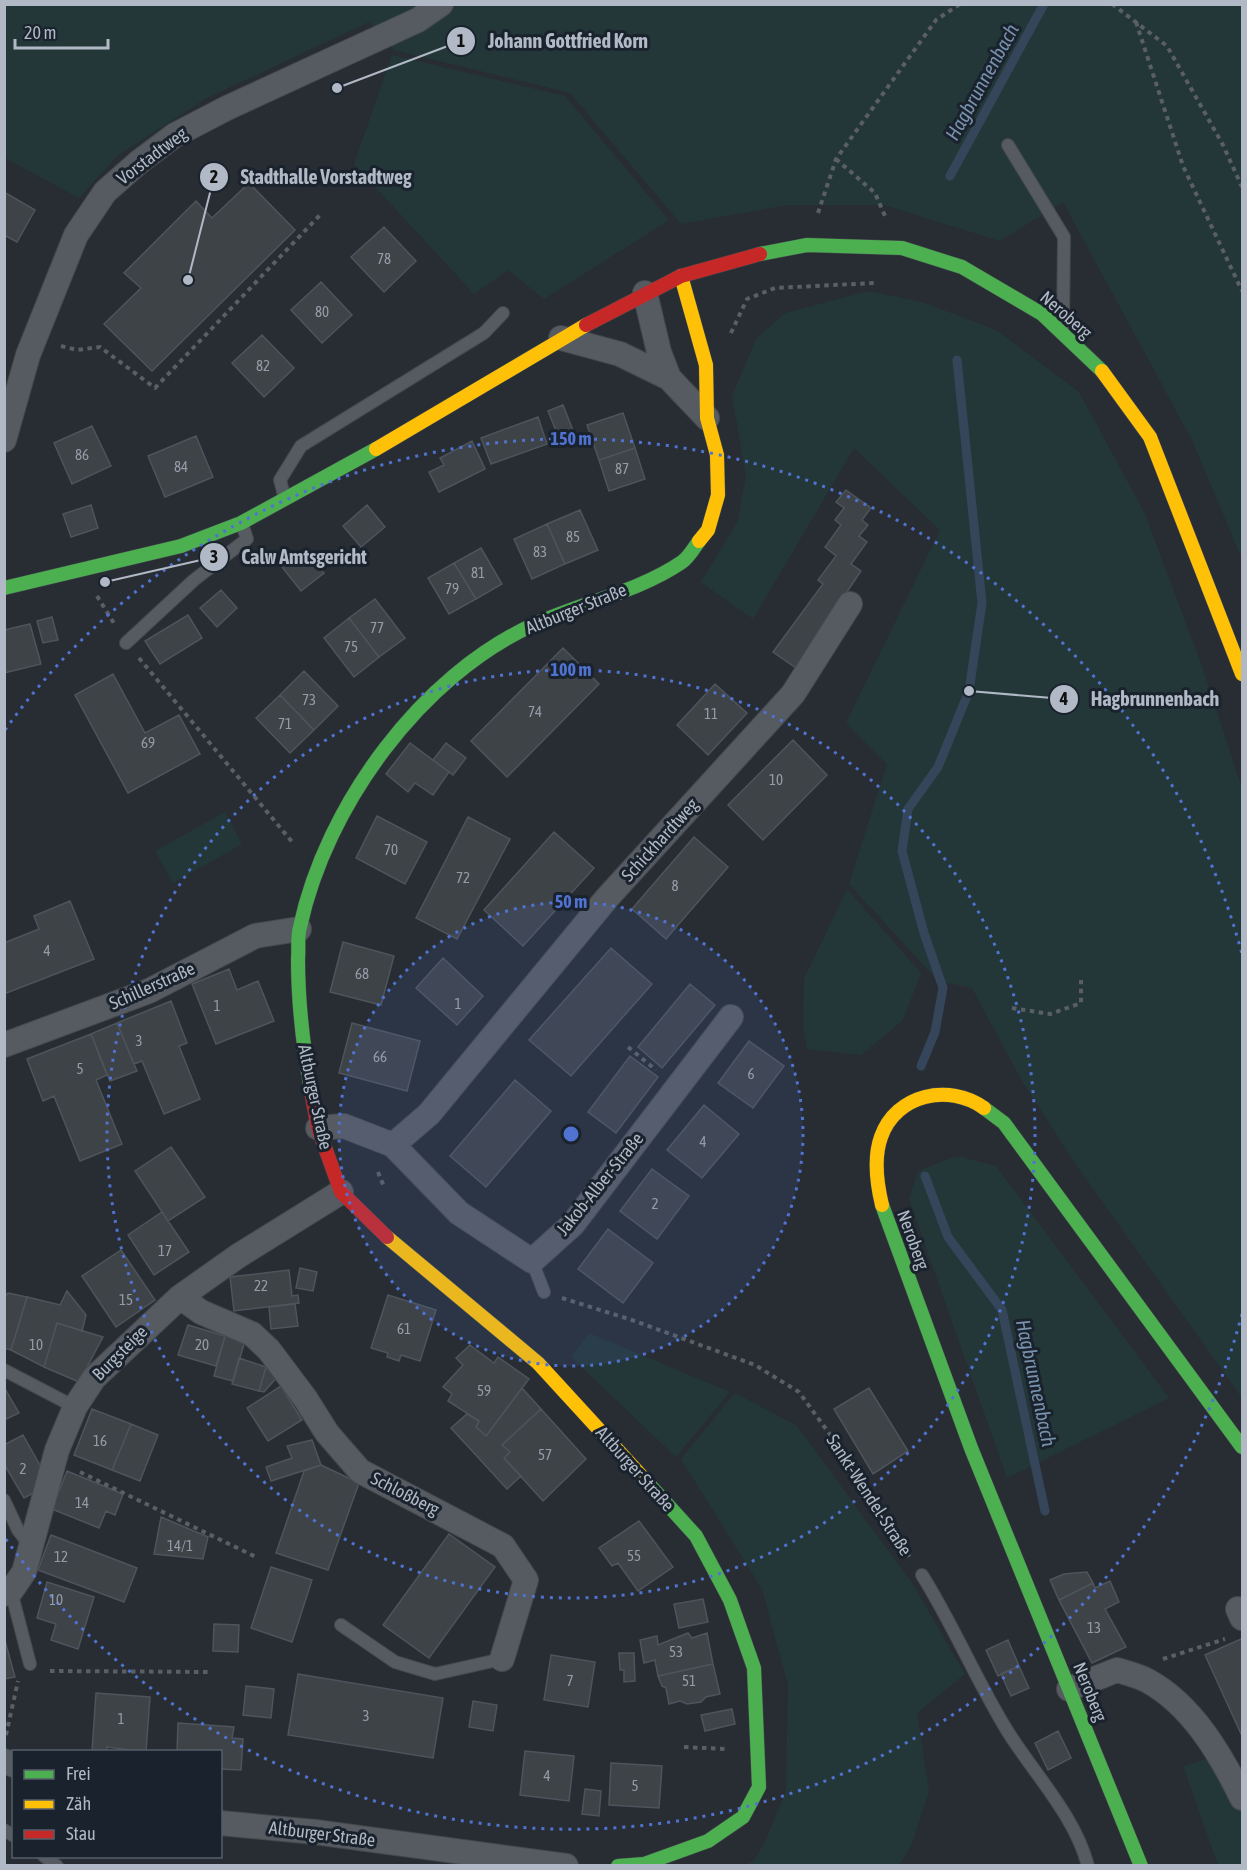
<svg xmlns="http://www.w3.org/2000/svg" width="1247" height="1870" viewBox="0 0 1247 1870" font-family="'Asap Condensed',sans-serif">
<rect width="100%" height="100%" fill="#272d33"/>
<!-- green -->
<path fill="#243738" d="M 4,5 L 1242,5 L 1242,559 L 1192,440 L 1063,202 L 1000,241 L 884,205 L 788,205 L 681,224 L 570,93 L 394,50 L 369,22 L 205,99 L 117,156 L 79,198 L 5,158 Z
M 392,55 L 565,96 L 669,220 L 544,299 L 508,270 L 474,294 L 354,164 Z
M 869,291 L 925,303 L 996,330 L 1079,392 L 1144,512 L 1202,666 L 1242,789 L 1242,1398 L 1077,1166 L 1022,1081 L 972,988 L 938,981 L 849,884 L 887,764 L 846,723 L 940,530 L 854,448 L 753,619 L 701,582 L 738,521 L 746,476 L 732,396 L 756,339 L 785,313 Z
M 225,812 L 242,844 L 173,883 L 155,851 Z
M 847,889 L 921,973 L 903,1020 L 861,1055 L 807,1049 L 803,1027 L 804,979 Z
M 957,1156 L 996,1166 L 1169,1398 L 1007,1478 L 909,1199 L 918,1171 Z
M 589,1333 L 730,1392 L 676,1457 L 571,1357 Z
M 735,1393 L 797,1426 L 912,1583 L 965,1674 L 917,1713 L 929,1791 L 911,1846 L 899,1865 L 745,1865 L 753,1861 L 764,1844 L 786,1791 L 788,1685 L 762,1589 L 681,1459 Z
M 1212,1757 L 1225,1775 L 1242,1813 L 1242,1865 L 1218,1865 L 1183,1766 Z"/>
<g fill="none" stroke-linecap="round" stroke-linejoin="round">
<!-- stream -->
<path stroke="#35465b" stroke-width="9" d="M 950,176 L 1044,4
M 921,1066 L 935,1032 L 943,988 L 924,933 L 902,851 L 908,809 L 938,767 L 969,691 L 982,603 L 957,360
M 925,1176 L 948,1237 L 1002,1310 L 1045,1511"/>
</g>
<!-- building -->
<path fill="#3e4348" stroke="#4e545b" stroke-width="1.5" d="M 249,183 L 295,230 L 152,371 L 104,324 L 141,288 L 124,273 L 196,201 L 212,218 Z
M 4,192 L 35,210 L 17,242 L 4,235 Z
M 384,227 L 416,261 L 384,292 L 351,257 Z
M 321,282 L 352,315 L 322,343 L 291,310 Z
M 262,335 L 294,368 L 264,397 L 232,363 Z
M 563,405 L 574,433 L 559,438 L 548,411 Z
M 623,413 L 635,448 L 599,460 L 587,425 Z
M 538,417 L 547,444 L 491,464 L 481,438 Z
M 92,426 L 111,466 L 72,484 L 54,443 Z
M 196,436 L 213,477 L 165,497 L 148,456 Z
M 472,441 L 485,469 L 439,492 L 429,472 L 444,465 L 440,458 Z
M 635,448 L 645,479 L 609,491 L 599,460 Z
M 846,490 L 871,508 L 862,520 L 868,525 L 859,536 L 867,542 L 851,564 L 861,571 L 796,668 L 773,652 L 823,584 L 818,580 L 836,556 L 825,547 L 841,525 L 835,520 L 844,508 L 836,502 Z
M 91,505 L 98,528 L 71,537 L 63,514 Z
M 367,505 L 385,527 L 361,547 L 343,526 Z
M 580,510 L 598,550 L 565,564 L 547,524 Z
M 547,524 L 565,564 L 532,579 L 514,539 Z
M 481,548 L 502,584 L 476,599 L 454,563 Z
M 306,549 L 324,573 L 301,591 L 282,567 Z
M 454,563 L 476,599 L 449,614 L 428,578 Z
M 221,590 L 237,608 L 217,627 L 200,608 Z
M 375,599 L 405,638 L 379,657 L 349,618 Z
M 188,615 L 202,638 L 160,664 L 145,641 Z
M 52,617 L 58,640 L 43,643 L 37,621 Z
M 349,618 L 379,657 L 354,677 L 324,638 Z
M 30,624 L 41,664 L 4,673 L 4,630 Z
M 563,648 L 599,684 L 507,777 L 471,741 Z
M 304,671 L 338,706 L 314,730 L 280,695 Z
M 113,674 L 145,733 L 179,715 L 200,754 L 128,793 L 75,695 Z
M 715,684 L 747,713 L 708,755 L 677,725 Z
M 280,695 L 314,730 L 290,753 L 256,718 Z
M 793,740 L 827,775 L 763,840 L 728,805 Z
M 410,743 L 449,772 L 433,795 L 415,783 L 408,792 L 386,774 Z
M 446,743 L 466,758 L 453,775 L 433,760 Z
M 377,816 L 427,842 L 405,884 L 356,858 Z
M 468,817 L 510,839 L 457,939 L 416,918 Z
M 554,832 L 594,868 L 523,946 L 484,910 Z
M 694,837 L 728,867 L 666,939 L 632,909 Z
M 70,901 L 94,959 L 4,994 L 4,943 L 39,929 L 34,916 Z
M 343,942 L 394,956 L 381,1005 L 330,992 Z
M 611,948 L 652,984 L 571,1076 L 529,1040 Z
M 443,958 L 483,996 L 457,1025 L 416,988 Z
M 229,969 L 237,990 L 258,981 L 274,1021 L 216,1044 L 192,984 Z
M 690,984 L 715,1005 L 662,1068 L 638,1047 Z
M 171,1001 L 187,1043 L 179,1046 L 200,1099 L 164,1114 L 142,1061 L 134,1064 L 117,1023 Z
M 117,1023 L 137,1071 L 110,1081 L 91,1034 Z
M 352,1023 L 420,1041 L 407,1091 L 339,1073 Z
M 91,1034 L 107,1075 L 96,1080 L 122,1144 L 80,1161 L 54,1096 L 43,1101 L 27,1059 Z
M 749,1041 L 784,1066 L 753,1108 L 718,1083 Z
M 630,1056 L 658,1077 L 616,1133 L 588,1112 Z
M 515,1080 L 551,1111 L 486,1187 L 450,1156 Z
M 704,1105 L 739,1134 L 702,1178 L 667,1150 Z
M 171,1147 L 205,1197 L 168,1221 L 135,1171 Z
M 652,1169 L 689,1196 L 657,1239 L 620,1211 Z
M 162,1212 L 189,1252 L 154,1275 L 128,1235 Z
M 608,1229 L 653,1263 L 623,1303 L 578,1269 Z
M 121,1250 L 155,1300 L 116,1327 L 82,1276 Z
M 300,1268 L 317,1272 L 313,1291 L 296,1288 Z
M 289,1270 L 292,1296 L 298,1295 L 299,1303 L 234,1311 L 230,1277 Z
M 67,1291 L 86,1315 L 82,1331 L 57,1323 L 44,1367 L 11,1350 L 27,1297 L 60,1305 Z
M 8,1293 L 27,1297 L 11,1350 L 4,1348 L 4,1297 Z
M 388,1295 L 436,1310 L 420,1361 L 401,1355 L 399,1361 L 387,1357 L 388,1353 L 371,1348 Z
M 295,1304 L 298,1326 L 271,1329 L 269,1307 Z
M 57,1323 L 103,1337 L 79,1382 L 44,1367 Z
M 188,1325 L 225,1336 L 216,1366 L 178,1355 Z
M 225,1336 L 245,1341 L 233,1381 L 214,1376 Z
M 470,1345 L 494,1363 L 498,1357 L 529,1379 L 486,1436 L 476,1427 L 479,1421 L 448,1401 L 452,1394 L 443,1387 L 463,1365 L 456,1358 Z
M 239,1358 L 266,1367 L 259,1391 L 232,1384 Z
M 266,1367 L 278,1376 L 264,1392 L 259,1391 Z
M 281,1386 L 302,1420 L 268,1441 L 247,1408 Z
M 4,1387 L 19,1413 L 4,1420 Z
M 522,1388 L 541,1409 L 502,1445 L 510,1452 L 504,1458 L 521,1476 L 507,1489 L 451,1428 L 467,1414 L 479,1421 L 476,1427 L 486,1436 Z
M 869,1388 L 908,1451 L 873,1474 L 834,1409 Z
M 92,1409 L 131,1424 L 112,1470 L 74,1455 Z
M 541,1409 L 586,1459 L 543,1501 L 504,1458 L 510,1452 L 502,1445 Z
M 131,1424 L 158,1435 L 140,1481 L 112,1470 Z
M 23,1435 L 45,1474 L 41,1489 L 24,1498 L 4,1464 L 4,1445 Z
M 312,1440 L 321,1465 L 271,1481 L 266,1467 L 292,1458 L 287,1446 Z
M 321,1465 L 359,1483 L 328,1570 L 276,1553 L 304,1471 Z
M 67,1471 L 123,1494 L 115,1515 L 106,1511 L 99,1528 L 52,1509 Z
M 161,1517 L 208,1537 L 203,1559 L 154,1554 Z
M 639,1521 L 673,1567 L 638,1591 L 618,1563 L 612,1566 L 599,1548 Z
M 449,1534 L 495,1567 L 429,1658 L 383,1625 Z
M 51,1535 L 137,1568 L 124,1602 L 38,1570 Z
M 271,1567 L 312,1580 L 292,1642 L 251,1628 Z
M 1087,1572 L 1093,1583 L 1059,1600 L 1050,1580 L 1064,1574 Z
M 1110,1581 L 1119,1602 L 1105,1609 L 1126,1647 L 1092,1663 L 1059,1600 L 1093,1583 L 1095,1588 Z
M 47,1582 L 94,1597 L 78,1649 L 51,1640 L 56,1624 L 37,1618 Z
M 703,1599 L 708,1622 L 679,1628 L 674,1604 Z
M 214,1624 L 239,1625 L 238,1652 L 213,1651 Z
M 688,1633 L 692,1638 L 707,1633 L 713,1664 L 658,1676 L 655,1660 L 644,1663 L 640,1640 L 657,1636 L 658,1645 Z
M 4,1637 L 15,1677 L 4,1679 Z
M 1241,1639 L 1242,1643 L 1242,1736 L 1205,1655 Z
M 1008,1640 L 1019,1666 L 998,1676 L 986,1650 Z
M 619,1653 L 634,1653 L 635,1681 L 624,1682 L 624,1670 L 620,1670 Z
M 551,1655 L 595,1662 L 588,1707 L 544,1700 Z
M 713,1664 L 720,1694 L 706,1697 L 701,1702 L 687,1704 L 680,1701 L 669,1704 L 666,1688 L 662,1686 L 658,1676 Z
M 1019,1666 L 1029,1688 L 1011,1696 L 1001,1674 Z
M 298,1674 L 443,1698 L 433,1758 L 288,1735 Z
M 246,1686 L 274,1689 L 271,1718 L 243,1715 Z
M 96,1693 L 150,1697 L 146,1752 L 107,1747 L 107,1752 L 92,1751 Z
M 473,1701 L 497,1705 L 493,1731 L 469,1727 Z
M 732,1709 L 735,1724 L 705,1731 L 701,1715 Z
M 178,1723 L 234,1727 L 232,1738 L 243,1739 L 241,1770 L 220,1769 L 220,1752 L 177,1752 Z
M 1058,1731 L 1071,1758 L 1048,1770 L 1035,1743 Z
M 525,1751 L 574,1756 L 569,1801 L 520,1795 Z
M 611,1763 L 662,1766 L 659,1808 L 609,1805 Z
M 585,1789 L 601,1791 L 599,1816 L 582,1814 Z"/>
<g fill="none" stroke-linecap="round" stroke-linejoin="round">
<defs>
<path id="lane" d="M 1008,145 L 1064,237 L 1063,327
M 285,499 L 280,480 L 301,446 L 484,333 L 503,313
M 126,643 L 194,580 L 247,539 L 242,524
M 532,1261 L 544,1292
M 4,1370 L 75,1407
M 4,1500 L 18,1530 L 31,1547
M 922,1575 C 954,1626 977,1682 1008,1732 C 1035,1775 1075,1816 1088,1866
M 11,1591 L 30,1664
M 341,1625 L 395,1662 L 435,1674 L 502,1659
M 4,1830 L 14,1836
M 44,1856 L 57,1866"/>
<path id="street" d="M 645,293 L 659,352 L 669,378
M 561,338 L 620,354 L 669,378 L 707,418
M 4,440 L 28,355 L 76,235 L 105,192 L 139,162 L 175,135 L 227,108 L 418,20 L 441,4
M 4,1045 L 149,991 L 255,936 L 299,929
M 318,1128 L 344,1126 L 393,1145 L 429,1114 L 607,898 L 793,694 L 850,604
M 393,1145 L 459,1213 L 532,1261 L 573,1224 L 731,1017
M 180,1297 L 201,1312 L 252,1334 L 269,1350 L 305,1398 L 327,1433 L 360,1471 L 503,1546 L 526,1580 L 502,1659
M 4,1594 L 11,1591 L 24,1572 L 57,1450 L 75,1407 L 94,1378 L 180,1297 L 238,1256 L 341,1192
M 1238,1609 L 1242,1618
M 1069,1689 L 1117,1670 C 1127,1673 1139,1676 1148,1681 C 1192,1705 1221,1755 1242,1798
M 4,1761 L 14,1765
M 220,1823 L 315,1832 L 566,1866"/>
<path id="fast" d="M 760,254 L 807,245 L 902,248 L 962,267 L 1042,314 L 1102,371
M 4,588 L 181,546 L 241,523 L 376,449
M 311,1090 C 303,1046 298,1003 298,959 C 299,948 297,937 300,927 C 326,806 421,675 535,624 C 583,602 638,592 682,562 C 689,557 694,548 699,541
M 984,1108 L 1004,1123 L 1242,1447
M 882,1205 L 971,1448 L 1141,1866
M 618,1866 L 644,1864 L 708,1841 L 743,1817 L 759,1787 L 754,1668 L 730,1600 L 696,1536 L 647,1482"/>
<path id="slow" d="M 681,276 L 706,365 L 707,418 L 717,455 L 718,495 L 708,530 L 699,541
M 1102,371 L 1150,437 L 1242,674
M 376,449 L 586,325
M 882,1205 C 877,1184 873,1159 881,1137 C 896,1094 949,1083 984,1108
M 387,1237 L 538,1363 L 647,1482"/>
<path id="jam" d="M 586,325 L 681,276 L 760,254
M 311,1090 L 318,1128 L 341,1192 L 387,1237"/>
</defs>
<!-- lane casing -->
<use href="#lane" stroke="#44494e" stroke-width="14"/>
<!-- street casing -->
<use href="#street" stroke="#44494e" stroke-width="26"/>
<!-- fast casing -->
<use href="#fast" stroke="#44494e" stroke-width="15"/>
<!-- slow casing -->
<use href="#slow" stroke="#44494e" stroke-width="15"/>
<!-- jam casing -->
<use href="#jam" stroke="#44494e" stroke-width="15"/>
<!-- path -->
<path stroke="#595f65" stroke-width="4" stroke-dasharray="4.5 4.5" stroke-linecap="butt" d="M 1112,4 L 1167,46 L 1223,145 L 1242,187
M 1136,22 L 1183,166 L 1242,291
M 836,159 L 875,193 L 885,216
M 818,213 L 836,159 L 936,20 L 960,4
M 731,333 L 747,299 L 775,288 L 874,283 L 874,279
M 61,346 L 77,350 L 100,347 L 155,388 L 320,215
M 97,596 L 115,625
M 139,658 L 293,843
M 1012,1008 L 1050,1014 L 1081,1003 L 1081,980
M 628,1047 L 656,1070
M 378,1172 L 384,1187
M 562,1298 L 632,1320 L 755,1365 L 799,1392 L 842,1451 L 911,1559
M 80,1472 L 256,1557
M 1163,1659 L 1225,1639
M 50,1671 L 209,1672
M 6,1735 L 18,1681
M 684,1747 L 725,1749"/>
<!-- lane -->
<use href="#lane" stroke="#565a61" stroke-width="12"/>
<!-- street -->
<use href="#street" stroke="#565a61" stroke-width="24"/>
<!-- fast -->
<use href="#fast" stroke="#4caf50" stroke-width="14"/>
<!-- slow -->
<use href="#slow" stroke="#ffc107" stroke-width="14"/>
<!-- jam -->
<use href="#jam" stroke="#c62828" stroke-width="14"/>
</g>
<!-- distance rings -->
<circle cx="571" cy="1134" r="232" fill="#5073d1" fill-opacity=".12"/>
<g fill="none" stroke="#5073d1" stroke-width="3" stroke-dasharray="3 6">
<circle cx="571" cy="1134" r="232"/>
<circle cx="571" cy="1134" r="464"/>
<path d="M1242 1314A695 695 0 0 1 5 1538M5 730A695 695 0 0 1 1242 954"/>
</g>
<g text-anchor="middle" stroke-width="6" stroke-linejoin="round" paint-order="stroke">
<!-- number labels -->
<g font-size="15" fill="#949ca6">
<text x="384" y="264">78</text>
<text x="322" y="317">80</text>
<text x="263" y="371">82</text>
<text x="82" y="460">86</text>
<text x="181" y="472">84</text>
<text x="622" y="474">87</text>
<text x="573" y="542">85</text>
<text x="540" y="557">83</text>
<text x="478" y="578">81</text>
<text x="452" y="594">79</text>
<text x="377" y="633">77</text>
<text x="351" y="652">75</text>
<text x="309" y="705">73</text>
<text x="535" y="717">74</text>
<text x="711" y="719">11</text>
<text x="285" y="729">71</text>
<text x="148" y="748">69</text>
<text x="776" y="785">10</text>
<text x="391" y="855">70</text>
<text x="463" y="883">72</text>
<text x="675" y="891">8</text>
<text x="47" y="956">4</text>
<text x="362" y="979">68</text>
<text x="458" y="1009">1</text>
<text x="217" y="1011">1</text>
<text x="139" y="1046">3</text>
<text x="380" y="1062">66</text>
<text x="80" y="1074">5</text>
<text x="751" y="1079">6</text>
<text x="703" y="1147">4</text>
<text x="655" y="1209">2</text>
<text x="165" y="1256">17</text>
<text x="261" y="1291">22</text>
<text x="126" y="1305">15</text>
<text x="404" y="1334">61</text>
<text x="36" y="1350">10</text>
<text x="202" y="1350">20</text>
<text x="484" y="1396">59</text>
<text x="100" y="1446">16</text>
<text x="545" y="1460">57</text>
<text x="23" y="1474">2</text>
<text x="82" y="1508">14</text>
<text x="180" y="1551">14/1</text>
<text x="634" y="1561">55</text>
<text x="61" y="1562">12</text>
<text x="56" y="1605">10</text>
<text x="1094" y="1633">13</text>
<text x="676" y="1657">53</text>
<text x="570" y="1686">7</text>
<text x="689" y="1686">51</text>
<text x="366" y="1721">3</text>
<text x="121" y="1724">1</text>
<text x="547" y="1781">4</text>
<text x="635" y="1791">5</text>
</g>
<!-- street labels -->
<g font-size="18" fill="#b0b9c5" stroke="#1a232d">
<text transform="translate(152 156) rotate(-37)" y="6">Vorstadtweg</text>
<text transform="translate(1066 315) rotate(41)" y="6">Neroberg</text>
<text transform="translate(576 609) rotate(-22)" y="6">Altburger Straße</text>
<text transform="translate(660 840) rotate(-48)" y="6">Schickhardtweg</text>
<text transform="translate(152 986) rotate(-24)" y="6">Schillerstraße</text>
<text transform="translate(315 1097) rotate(78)" y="6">Altburger Straße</text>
<text transform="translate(600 1184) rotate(-51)" y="6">Jakob-Alber-Straße</text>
<text transform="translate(913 1240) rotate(70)" y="6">Neroberg</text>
<text transform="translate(120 1353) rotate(-45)" y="6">Burgsteige</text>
<text transform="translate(635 1469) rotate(48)" y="6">Altburger Straße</text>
<text transform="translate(405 1494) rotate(27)" y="6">Schloßberg</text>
<text transform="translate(869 1495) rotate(57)" y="6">Sankt-Wendel-Straße</text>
<text transform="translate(1090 1692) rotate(68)" y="6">Neroberg</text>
<text transform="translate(322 1834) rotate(7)" y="6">Altburger Straße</text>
</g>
<!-- water labels -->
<g font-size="20" font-style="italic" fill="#7891ac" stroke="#1a232d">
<text transform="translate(982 82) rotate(-61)" y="7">Hagbrunnenbach</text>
<text transform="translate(1036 1383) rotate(78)" y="7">Hagbrunnenbach</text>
</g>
</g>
<circle cx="571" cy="1134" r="9" fill="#5073d1" stroke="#1a232d" stroke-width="3"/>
<g font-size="18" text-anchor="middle" font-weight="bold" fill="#5073d1" stroke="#1a232d" stroke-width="6" stroke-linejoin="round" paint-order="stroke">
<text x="571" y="445">150 m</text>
<text x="571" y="676">100 m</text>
<text x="571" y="908">50 m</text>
</g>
<!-- callouts -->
<path fill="none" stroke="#b0b9c5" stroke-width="2" d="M337 88L461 41M188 280L214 177M105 582L214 557M969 691L1064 699"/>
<g fill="#b0b9c5" stroke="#1a232d" stroke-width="2">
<circle cx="337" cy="88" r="6"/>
<circle cx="188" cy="280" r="6"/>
<circle cx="105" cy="582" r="6"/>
<circle cx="969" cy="691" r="6"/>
<circle cx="461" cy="41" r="15"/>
<circle cx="214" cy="177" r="15"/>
<circle cx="214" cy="557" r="15"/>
<circle cx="1064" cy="699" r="15"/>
</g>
<g font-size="18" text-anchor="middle" font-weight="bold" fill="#111">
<text x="461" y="47">1</text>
<text x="214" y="183">2</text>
<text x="214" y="563">3</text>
<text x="1064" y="705">4</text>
</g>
<g font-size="20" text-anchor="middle" font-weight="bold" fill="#b0b9c5" stroke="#1a232d" stroke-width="6" stroke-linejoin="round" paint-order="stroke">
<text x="568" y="48">Johann Gottfried Korn</text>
<text x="326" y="184">Stadthalle Vorstadtweg</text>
<text x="304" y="564">Calw Amtsgericht</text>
<text x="1155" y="706">Hagbrunnenbach</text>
</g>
<!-- border -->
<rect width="1247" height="1870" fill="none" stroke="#b0b9c5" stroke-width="12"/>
<!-- legend -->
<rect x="12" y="1750" width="210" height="108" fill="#1a232d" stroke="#565f6a" stroke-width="1.5"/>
<rect x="24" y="1770" width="30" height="9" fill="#4caf50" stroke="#565f6a" stroke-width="1.5"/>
<text x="66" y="1780" font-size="18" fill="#b0b9c5">Frei</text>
<rect x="24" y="1800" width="30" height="9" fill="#ffc107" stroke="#565f6a" stroke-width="1.5"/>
<text x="66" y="1810" font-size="18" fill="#b0b9c5">Zäh</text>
<rect x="24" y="1830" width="30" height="9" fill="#c62828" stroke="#565f6a" stroke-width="1.5"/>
<text x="66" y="1840" font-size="18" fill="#b0b9c5">Stau</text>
<!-- scale -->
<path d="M15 39v9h93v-9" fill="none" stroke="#b0b9c5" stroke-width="3"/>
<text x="24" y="39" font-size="18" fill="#b0b9c5" stroke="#1a232d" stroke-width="4.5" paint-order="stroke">20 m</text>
</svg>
